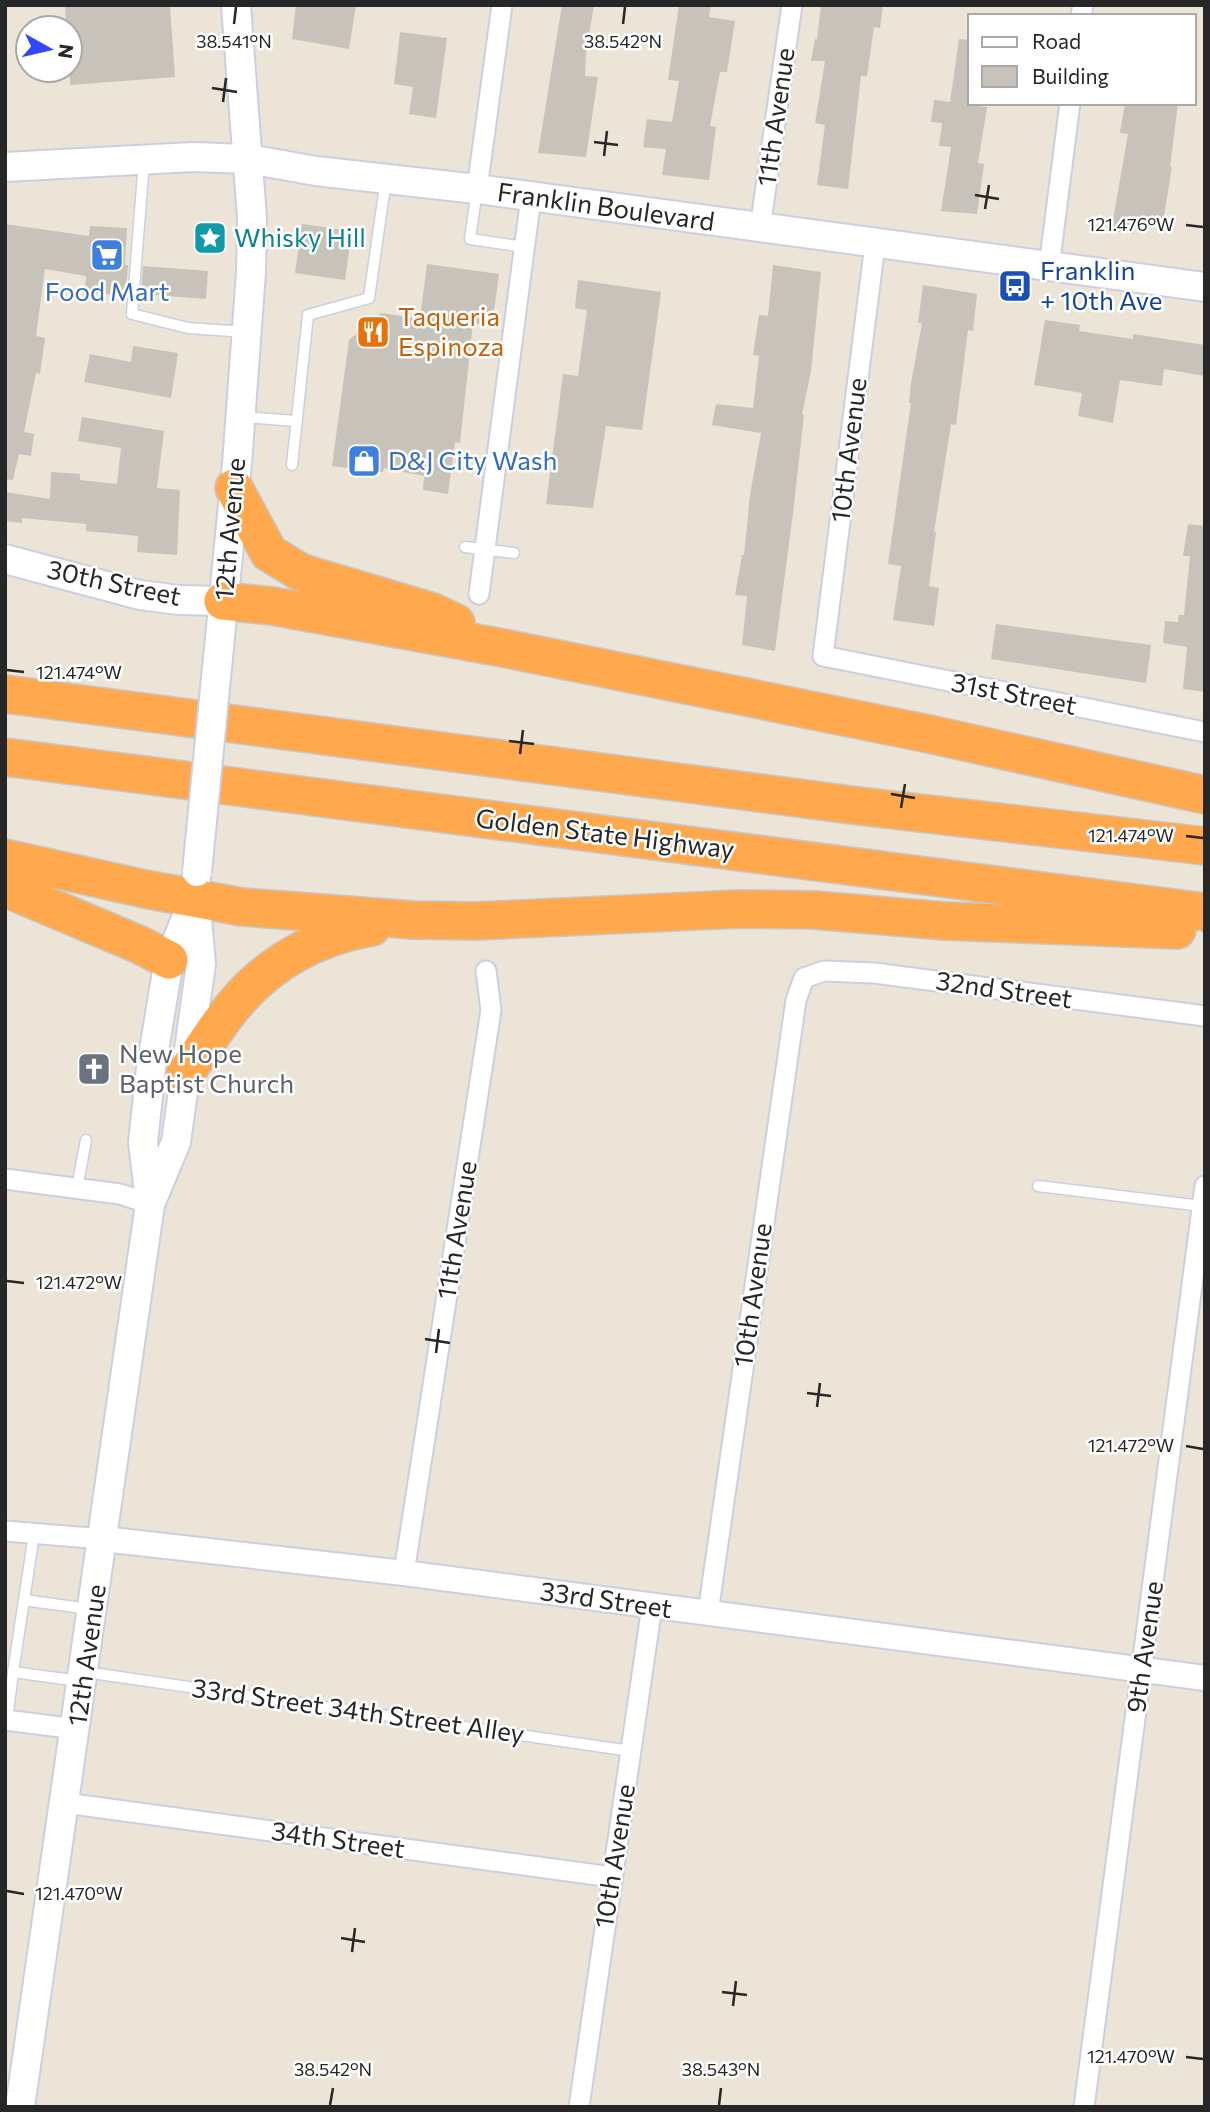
<svg xmlns="http://www.w3.org/2000/svg" width="1210" height="2112" viewBox="0 0 1210 2112" font-family="Commissioner,sans-serif">
<rect width="100%" height="100%" fill="#ebe4d7"/>
<!-- building -->
<path fill="#c8c3ba" d="M 65,5 L 170,5 L 175,77 L 70,85 L 70,28 L 66,28 Z
M 296,5 L 356,5 L 349,49 L 292,39 Z
M 562,5 L 594,5 L 586,53 L 585,76 L 598,77 L 586,157 L 538,153 Z
M 679,5 L 711,5 L 709,17 L 735,21 L 727,72 L 720,72 L 710,126 L 716,127 L 709,180 L 662,175 L 666,149 L 643,147 L 647,119 L 672,122 L 679,81 L 668,80 Z
M 821,5 L 883,5 L 880,28 L 874,27 L 867,76 L 861,76 L 848,189 L 817,185 L 825,125 L 815,123 L 825,61 L 811,61 L 815,39 L 817,39 Z
M 400,32 L 447,38 L 436,118 L 409,114 L 413,87 L 394,84 Z
M 959,39 L 970,40 L 970,105 L 987,107 L 978,163 L 984,164 L 977,214 L 941,211 L 951,147 L 939,146 L 942,123 L 931,122 L 934,100 L 950,102 Z
M 1125,103 L 1178,103 L 1170,167 L 1172,167 L 1163,222 L 1136,217 L 1133,234 L 1111,231 L 1128,134 L 1120,133 Z
M 5,224 L 89,236 L 90,226 L 127,228 L 125,265 L 128,265 L 126,293 L 123,293 L 123,295 L 85,293 L 86,276 L 45,269 L 36,336 L 45,338 L 40,374 L 36,373 L 24,432 L 34,434 L 31,456 L 19,454 L 13,480 L 5,479 Z
M 302,224 L 352,231 L 345,280 L 295,273 Z
M 427,264 L 499,274 L 492,326 L 473,323 L 460,443 L 455,442 L 448,494 L 423,490 L 424,476 L 384,468 L 383,472 L 332,466 L 349,340 L 381,313 L 420,319 Z
M 773,265 L 821,272 L 811,371 L 802,415 L 804,415 L 793,513 L 775,651 L 742,645 L 747,596 L 735,595 L 742,555 L 744,555 L 750,495 L 761,433 L 712,425 L 716,404 L 753,408 L 759,356 L 753,355 L 759,315 L 768,316 Z
M 143,266 L 208,271 L 206,299 L 141,294 Z
M 578,280 L 661,292 L 642,430 L 606,426 L 593,508 L 546,504 L 563,374 L 578,376 L 587,310 L 575,308 Z
M 923,285 L 977,294 L 973,331 L 968,330 L 956,425 L 951,424 L 934,532 L 936,532 L 929,586 L 939,588 L 934,626 L 893,620 L 901,566 L 888,564 L 911,403 L 909,403 L 911,383 L 922,323 L 918,323 Z
M 1045,320 L 1080,325 L 1079,331 L 1133,339 L 1133,334 L 1205,345 L 1205,376 L 1164,369 L 1162,386 L 1120,380 L 1113,423 L 1078,416 L 1082,393 L 1034,385 Z
M 133,346 L 178,353 L 171,398 L 84,382 L 90,354 L 131,362 Z
M 82,417 L 164,431 L 157,488 L 180,490 L 177,555 L 137,552 L 138,536 L 86,531 L 86,524 L 22,518 L 22,523 L 5,521 L 5,492 L 50,499 L 51,472 L 80,474 L 80,480 L 117,484 L 121,448 L 78,441 Z
M 1188,524 L 1205,526 L 1205,692 L 1183,689 L 1187,647 L 1163,643 L 1165,621 L 1178,622 L 1179,615 L 1184,615 L 1190,556 L 1183,556 Z
M 996,624 L 1151,645 L 1146,683 L 991,659 Z"/>
<g fill="none" stroke-linecap="round" stroke-linejoin="round">
<defs>
<path id="service" d="M 144,161 L 132,314 L 188,328 L 246,332
M 477,190 L 470,239 L 524,247
M 244,417 L 296,421
M 292,465 L 308,315 L 369,298 L 386,179
M 465,547 L 514,553
M 1038,1186 L 1202,1206
M 77,1188 L 86,1140
M 24,1600 L 34,1534
M 85,1672 L 631,1751
M 79,1681 L 13,1672 L 24,1600 L 89,1609
M 7,1720 L 13,1672"/>
<path id="minor" d="M 1081,16 L 1083,5
M 477,189 L 502,5
M 760,228 L 792,5
M 875,244 L 823,656 L 1205,732
M 1049,267 L 1070,103
M 479,594 L 531,197
M 5,1179 L 120,1194 L 150,1204
M 5,1531 L 103,1539
M 404,1573 L 491,1010 L 486,971
M 708,1613 L 796,1000 L 804,978 L 824,971 L 874,973 L 1205,1016
M 5,1720 L 76,1729
M 65,1803 L 612,1877
M 579,2107 L 652,1606
M 1084,2107 L 1205,1186"/>
<path id="tertiary" d="M 103,1539 L 404,1573 L 1205,1678"/>
<path id="secondary" d="M 5,167 L 193,157 L 248,159 L 316,171 L 477,189 L 1205,287
M 5,559 L 140,595 L 179,600 L 223,601
M 215,688 L 237,464 L 251,272 L 252,218 L 236,5
M 150,1201 L 143,1142 L 151,1068 L 169,960 L 193,902
M 20,2107 L 150,1204 L 176,1142 L 201,964 L 195,897 L 196,880"/>
<path id="motorway" d="M 234,488 L 269,553 L 302,573 L 433,612 L 456,623
M 223,601 L 272,606 L 503,648 L 929,734 L 1205,795
M 5,694 L 859,806 L 1205,846
M 5,757 L 1205,912
M 5,858 L 145,889 L 242,907 L 413,920 L 475,921 L 740,909 L 814,910 L 945,921 L 1177,930
M 5,888 L 140,945 L 169,960
M 185,1074 C 202,1051 216,1026 235,1004 C 270,962 318,936 372,927"/>
</defs>
<!-- service casing -->
<use href="#service" stroke="#cccfe1" stroke-width="13"/>
<!-- minor casing -->
<use href="#minor" stroke="#cccfe1" stroke-width="23"/>
<!-- tertiary casing -->
<use href="#tertiary" stroke="#cccfe1" stroke-width="28"/>
<!-- secondary casing -->
<use href="#secondary" stroke="#cccfe1" stroke-width="32"/>
<!-- motorway casing -->
<use href="#motorway" stroke="#c7c7c7" stroke-width="40"/>
<!-- service -->
<use href="#service" stroke="#fff" stroke-width="10"/>
<!-- minor -->
<use href="#minor" stroke="#fff" stroke-width="19"/>
<!-- tertiary -->
<use href="#tertiary" stroke="#fff" stroke-width="24"/>
<!-- secondary -->
<use href="#secondary" stroke="#fff" stroke-width="28"/>
<!-- motorway -->
<use href="#motorway" stroke="#ffa84e" stroke-width="37"/>
<defs>
<path id="secondary-bridge" d="M 197,872 L 215,688"/>
</defs>
<!-- secondary-bridge casing -->
<use href="#secondary-bridge" stroke="#cccfe1" stroke-width="32" stroke-linecap="butt"/>
<!-- secondary-bridge -->
<use href="#secondary-bridge" stroke="#fff" stroke-width="28"/>
</g>
<!-- ticks -->
<path fill="none" stroke="#272727" stroke-width="2.5" d="M 234,24 L 236,7M 623,24 L 625,7M 212,88 L 237,92M 223,102 L 226,78M 594,142 L 618,145M 604,156 L 607,131M 975,195 L 999,199M 985,209 L 989,185M 1186,225 L 1203,227M 7,670 L 24,672M 509,741 L 534,744M 520,754 L 523,730M 891,794 L 915,798M 901,808 L 905,784M 1186,836 L 1203,838M 7,1281 L 24,1283M 425,1339 L 450,1343M 436,1353 L 439,1329M 807,1393 L 831,1396M 817,1407 L 820,1383M 1186,1446 L 1203,1449M 7,1891 L 24,1894M 341,1938 L 365,1942M 352,1952 L 355,1928M 722,1992 L 747,1995M 733,2006 L 736,1981M 1186,2057 L 1203,2059M 330,2105 L 333,2088M 719,2105 L 721,2088"/>
<!-- icons -->
<defs>
<symbol id="sight-square" viewBox="-11 -11 22 22"><rect x="-9" y="-9" width="18" height="18" rx="4" fill="#0f9aa8" stroke="#fff"/><path d="M0-6L1.8-2.2L6-1.7L2.9 1.2L3.7 5.4L0 3.3L-3.7 5.4L-2.9 1.2L-6-1.7L-1.8-2.2Z" fill="#fff"/></symbol>
<symbol id="supermarket-square" viewBox="-11 -11 22 22"><rect x="-9" y="-9" width="18" height="18" rx="4" fill="#3f7fe0" stroke="#fff"/><path d="M-6-5.5h2.5l.6 2H6L4.5 2H-2.5L-4.4-4H-6ZM-1.5 3.2a1.3 1.3 0 1 0 .1 0ZM3 3.2a1.3 1.3 0 1 0 .1 0Z" fill="#fff"/></symbol>
<symbol id="bus-square" viewBox="-11 -11 22 22"><rect x="-9" y="-9" width="18" height="18" rx="4" fill="#1a4fb4" stroke="#fff"/><path d="M-5-6H5V4H4V6H2V4H-2V6H-4V4H-5ZM-3.5-4V0h7V-4ZM-3.5 1.2v1.5H-2V1.2ZM2 1.2v1.5H3.5V1.2Z" fill="#fff"/></symbol>
<symbol id="restaurant-square" viewBox="-11 -11 22 22"><rect x="-9" y="-9" width="18" height="18" rx="4" fill="#e8710a" stroke="#fff"/><path d="M-5-6h1v4h1v-4h1v4h1v-4h1v5L-1.5 .5V6h-2V.5L-5-1ZM5-6V6H3V1.5H1.5Q1.5-4 5-6Z" fill="#fff"/></symbol>
<symbol id="shop-square" viewBox="-11 -11 22 22"><rect x="-9" y="-9" width="18" height="18" rx="4" fill="#3f7fe0" stroke="#fff"/><path d="M-5-2.5h2.3a2.7 3.5 0 0 1 5.4 0H5L5.5 6h-11ZM-1.5-2.5h3a1.5 2.3 0 0 0-3 0Z" fill="#fff"/></symbol>
<symbol id="church-square" viewBox="-11 -11 22 22"><rect x="-9" y="-9" width="18" height="18" rx="4" fill="#6b7280" stroke="#fff"/><path d="M-1.2-6h2.4v3.5h3.3v2.4h-3.3V6h-2.4V-.1h-3.3v-2.4h3.3Z" fill="#fff"/></symbol>
</defs>
<g fill-rule="evenodd">
<use href="#sight-square" x="191" y="219" width="38" height="38"/>
<use href="#supermarket-square" x="88" y="236" width="38" height="38"/>
<use href="#bus-square" x="996" y="267" width="38" height="38"/>
<use href="#restaurant-square" x="354" y="313" width="38" height="38"/>
<use href="#shop-square" x="345" y="442" width="38" height="38"/>
<use href="#church-square" x="75" y="1050" width="38" height="38"/>
</g>
<g text-anchor="middle" stroke-width="5" stroke-linejoin="round" paint-order="stroke">
<!-- street labels -->
<g font-size="26" fill="#272727" stroke="#fff">
<text transform="translate(776 117) rotate(-82)" y="9">11th Avenue</text>
<text transform="translate(606 207) rotate(8)" y="9">Franklin Boulevard</text>
<text transform="translate(849 450) rotate(-83)" y="9">10th Avenue</text>
<text transform="translate(230 529) rotate(-85)" y="9">12th Avenue</text>
<text transform="translate(114 583) rotate(12)" y="9">30th Street</text>
<text transform="translate(1014 694) rotate(11)" y="9">31st Street</text>
<text transform="translate(605 834) rotate(7)" y="9">Golden State Highway</text>
<text transform="translate(1004 990) rotate(8)" y="9">32nd Street</text>
<text transform="translate(457 1230) rotate(-81)" y="9">11th Avenue</text>
<text transform="translate(753 1295) rotate(-82)" y="9">10th Avenue</text>
<text transform="translate(606 1600) rotate(8)" y="9">33rd Street</text>
<text transform="translate(1145 1647) rotate(-82)" y="9">9th Avenue</text>
<text transform="translate(87 1655) rotate(-82)" y="9">12th Avenue</text>
<text transform="translate(358 1711) rotate(8)" y="9">33rd Street 34th Street Alley</text>
<text transform="translate(338 1840) rotate(8)" y="9">34th Street</text>
<text transform="translate(615 1856) rotate(-81)" y="9">10th Avenue</text>
</g>
<!-- culture labels -->
<g font-size="26" fill="#0d838f" stroke="#fff" text-anchor="start">
<text x="234" y="247">Whisky Hill</text>
</g>
<!-- transit labels -->
<g font-size="26" fill="#164399" stroke="#fff" text-anchor="start">
<text x="1040" y="280">Franklin<tspan x="1040" dy="30">+ 10th Ave</tspan></text>
</g>
<!-- shop labels -->
<g font-size="26" fill="#366cbe" stroke="#fff">
<text x="107" y="301">Food Mart</text>
<text x="388" y="470" text-anchor="start">D&amp;J City Wash</text>
</g>
<!-- food labels -->
<g font-size="26" fill="#c56008" stroke="#fff" text-anchor="start">
<text x="398" y="326">Taqueria<tspan x="398" dy="30">Espinoza</tspan></text>
</g>
<!-- worship labels -->
<g font-size="26" fill="#5b616d" stroke="#fff" text-anchor="start">
<text x="119" y="1063">New Hope<tspan x="119" dy="30">Baptist Church</tspan></text>
</g>
</g>
<g font-size="18" text-anchor="middle" fill="#272727" stroke="#fff" stroke-width="5" stroke-linejoin="round" paint-order="stroke">
<text x="234" y="48">38.541°N</text>
<text x="623" y="48">38.542°N</text>
<text x="1131" y="231">121.476°W</text>
<text x="79" y="679">121.474°W</text>
<text x="1131" y="842">121.474°W</text>
<text x="79" y="1289">121.472°W</text>
<text x="1131" y="1452">121.472°W</text>
<text x="79" y="1900">121.470°W</text>
<text x="1131" y="2063">121.470°W</text>
<text x="333" y="2076">38.542°N</text>
<text x="721" y="2076">38.543°N</text>
</g>
<!-- border -->
<rect width="1210" height="2112" fill="none" stroke="#272727" stroke-width="14"/>
<!-- legend -->
<rect x="968" y="14" width="228" height="91" fill="#ffffff" stroke="#a9a9a9" stroke-width="2"/>
<rect x="982" y="37" width="35" height="10" fill="#ffffff" stroke="#a9a9a9" stroke-width="2"/>
<text x="1032" y="49" font-size="21" fill="#272727">Road</text>
<rect x="982" y="66" width="35" height="21" fill="#c8c3ba" stroke="#a9a9a9" stroke-width="2"/>
<text x="1032" y="84" font-size="21" fill="#272727">Building</text>
<!-- north arrow -->
<g transform="translate(49 49) rotate(98)"><circle r="33" fill="#ffffff" stroke="#a9a9a9" stroke-width="2"/>
<path d="M0-5L12 26L0 18L-12 26Z" fill="#3046ff"/>
<text y="-10" font-size="19" font-weight="bold" text-anchor="middle" fill="#272727">N</text>
</g>
</svg>
